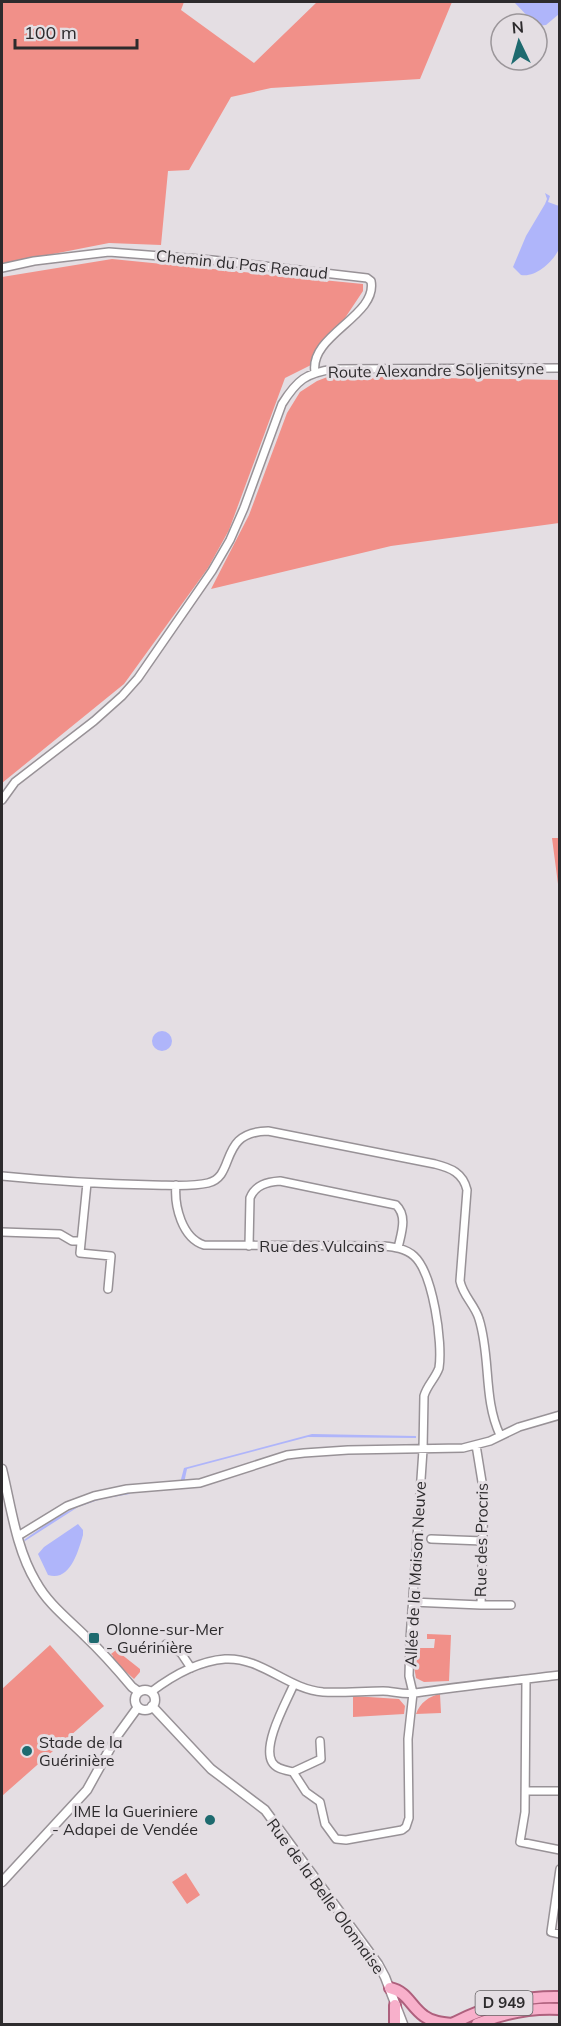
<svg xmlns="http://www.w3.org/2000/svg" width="561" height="2026" viewBox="0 0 561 2026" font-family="Mulish,sans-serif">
<rect width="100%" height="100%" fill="#e4dee3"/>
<!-- green -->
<path fill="#f19089" d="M 2,2 L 184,2 L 181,10 L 254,63 L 317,2 L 452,2 L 420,79 L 271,88 L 231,97 L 189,170 L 168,171 L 161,245 L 109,243 L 2,264 Z
M 112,259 L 363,284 L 363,291 L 315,363 L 285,378 L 229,530 L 208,568 L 124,684 L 2,783 L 2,277 Z
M 330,376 L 559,380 L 559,523 L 391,546 L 211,589 L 249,515 L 287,413 L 300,392 L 317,381 Z
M 552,838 L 559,838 L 559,884 L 558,884 Z
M 427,1634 L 451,1635 L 449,1681 L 424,1682 L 416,1678 L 413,1661 L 416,1648 L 434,1648 L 435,1639 L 427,1639 Z
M 50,1645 L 104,1706 L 2,1796 L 2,1689 Z
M 116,1650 L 140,1669 L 140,1672 L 134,1679 L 112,1659 L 113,1656 L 111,1654 Z
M 440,1694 L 441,1713 L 416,1714 C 420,1703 429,1696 440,1694 Z
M 353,1696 L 399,1699 L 405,1706 L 404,1714 L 353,1717 Z
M 186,1873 L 200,1895 L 187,1904 L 172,1882 Z"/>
<!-- water -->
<path fill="#afb5fa" d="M 514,2 L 559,2 L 559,14 L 546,25 L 537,26 Z
M 545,193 L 550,196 L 548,202 L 559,206 C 560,218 561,234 560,246 C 556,259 537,278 521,275 L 513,267 L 526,236 L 545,204 L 547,199 Z
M152 1041a10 10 0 1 1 20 0a10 10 0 1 1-20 0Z
M 312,1434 L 416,1436 L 416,1438 L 308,1437 L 187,1469 L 184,1483 L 180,1483 L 184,1468 Z
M 129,1492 L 130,1494 L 101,1499 L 78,1507 L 25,1541 L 24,1540 C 63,1512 82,1501 129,1492 Z
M 78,1524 L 83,1530 L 83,1535 C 78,1552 70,1582 48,1575 L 38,1554 L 44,1547 Z"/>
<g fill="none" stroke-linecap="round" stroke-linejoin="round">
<defs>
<path id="minor" d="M 2,268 L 34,261 L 109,252 L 212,260 L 367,278 L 371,281 C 378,316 309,335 315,372
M 2,800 L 15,782 L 94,721 L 122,696 L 138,678 L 212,571 L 230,540 L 244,508 L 282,404 C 297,380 306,373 334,369 L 560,368
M 2,1176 C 52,1181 102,1184 153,1185 C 170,1185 191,1187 208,1183 C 237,1176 217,1132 268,1131 L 435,1164 C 451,1168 463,1173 467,1190 L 460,1281 C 463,1296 475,1305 479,1319 C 491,1357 483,1399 500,1435
M 87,1183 L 80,1253 L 111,1256 L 108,1289
M 176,1185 C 174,1206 182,1238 204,1245 L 383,1246 C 393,1247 405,1248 414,1256 C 433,1273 443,1343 439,1368 C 435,1379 427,1385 424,1396 L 423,1450 L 410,1640 L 409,1676 L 413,1693 L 408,1739 L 409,1818 L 406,1827 L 402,1830 L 346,1840 L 336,1839 L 325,1824 L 320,1802 L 306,1792 L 293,1772 C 285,1770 276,1769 272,1762 C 262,1744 287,1701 294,1684
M 2,1232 L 60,1234 L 72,1241 L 81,1241
M 249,1246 L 250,1198 C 255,1185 267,1182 280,1181 L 396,1205 C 408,1216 401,1234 398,1248
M 18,1536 L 67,1506 L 94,1496 L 127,1489 L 200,1483 L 287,1455 L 304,1453 L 348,1450 L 463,1448 L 490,1441 L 519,1427 L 560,1415
M 431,1539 L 483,1541
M 412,1602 L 481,1605 L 484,1494 L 476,1445
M 481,1605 L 511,1605
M 166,1644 L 181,1653 L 191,1668
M 526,1680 L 525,1812 L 520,1842 L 560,1850
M 151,1692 C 172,1676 199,1661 225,1659 C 262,1657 287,1689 323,1692 C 343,1693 363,1691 383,1691 C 393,1691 404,1695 415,1693 C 462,1686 511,1681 560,1675
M 293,1772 L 321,1759 L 320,1741
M 526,1791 L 560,1791
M 560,1869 L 551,1932 L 560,1934"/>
<path id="tertiary" d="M 2,1469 C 11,1506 16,1549 36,1582 C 48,1604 68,1619 85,1636 C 102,1652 117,1669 132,1687 L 139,1692
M135 1700a10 10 0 1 1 20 0a10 10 0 1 1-20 0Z
M 152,1706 L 211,1769 L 265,1810 L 378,1964 L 385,1977 L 403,2024
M 2,1882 L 87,1790 L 117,1736 L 138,1707"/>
<path id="primary" d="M 390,1988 C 408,1992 410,2006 424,2016 C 432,2022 442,2023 452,2024
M 395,2024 L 395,2005
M 452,2024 C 486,2006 520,1996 560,1997
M 477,2024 C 504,2013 530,2007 560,2009"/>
</defs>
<!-- minor casing -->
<use href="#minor" stroke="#989297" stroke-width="10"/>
<!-- tertiary casing -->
<use href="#tertiary" stroke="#989297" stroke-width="11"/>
<!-- primary casing -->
<use href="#primary" stroke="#ae607d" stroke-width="14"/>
<!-- minor -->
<use href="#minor" stroke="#fff" stroke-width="7"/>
<!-- tertiary -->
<use href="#tertiary" stroke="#fff" stroke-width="8"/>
<!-- primary -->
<use href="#primary" stroke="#f8b0cb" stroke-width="10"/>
</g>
<!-- markers -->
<g fill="#1e6a6f" stroke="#e4dee3" stroke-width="2">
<rect x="88" y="1632" width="12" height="12" rx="3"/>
<circle cx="27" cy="1751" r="6"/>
<circle cx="210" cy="1820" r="6"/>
</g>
<g text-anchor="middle" stroke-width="6" stroke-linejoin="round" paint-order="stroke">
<!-- shield labels -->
<rect fill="#e4dee3" stroke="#646164" stroke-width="1.5" x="475.5" y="1991" width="57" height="24" rx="4.5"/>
<g font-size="15" font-weight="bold" fill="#2d2b2d">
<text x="504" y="2008">D 949</text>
</g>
<!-- street labels -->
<g font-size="16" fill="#2d2b2d" stroke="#e4dee3">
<text transform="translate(242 264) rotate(6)" y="6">Chemin du Pas Renaud</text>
<text transform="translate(436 370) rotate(-1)" y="6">Route Alexandre Soljenitsyne</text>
<text x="322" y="1252">Rue des Vulcains</text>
<text transform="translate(481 1540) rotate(-89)" y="6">Rue des Procris</text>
<text transform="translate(415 1574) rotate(-87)" y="6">Allée de la Maison Neuve</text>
<text transform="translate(326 1896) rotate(54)" y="6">Rue de la Belle Olonnaise</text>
</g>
<!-- poi labels -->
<g font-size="16" fill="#2d2b2d" stroke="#e4dee3" text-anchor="start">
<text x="106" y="1635">Olonne-sur-Mer<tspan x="106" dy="18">- Guérinière</tspan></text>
<text x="39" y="1748">Stade de la<tspan x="39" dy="18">Guérinière</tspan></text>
<text x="198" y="1817" text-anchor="end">IME la Gueriniere<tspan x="198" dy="18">- Adapei de Vendée</tspan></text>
</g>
</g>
<!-- border -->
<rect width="561" height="2026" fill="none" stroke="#2d2b2d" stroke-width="6"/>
<!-- north arrow -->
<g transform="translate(519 42) rotate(355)"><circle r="28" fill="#e4dee3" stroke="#9b969a" stroke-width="1.5"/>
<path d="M0-4.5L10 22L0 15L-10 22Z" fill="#1e6a6f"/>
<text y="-9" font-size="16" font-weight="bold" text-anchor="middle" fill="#2d2b2d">N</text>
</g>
<!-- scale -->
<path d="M15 39v9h122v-9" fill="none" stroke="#2d2b2d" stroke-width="3"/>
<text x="24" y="39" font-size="18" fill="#2d2b2d" stroke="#e4dee3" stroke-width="4.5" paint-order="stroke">100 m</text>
</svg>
